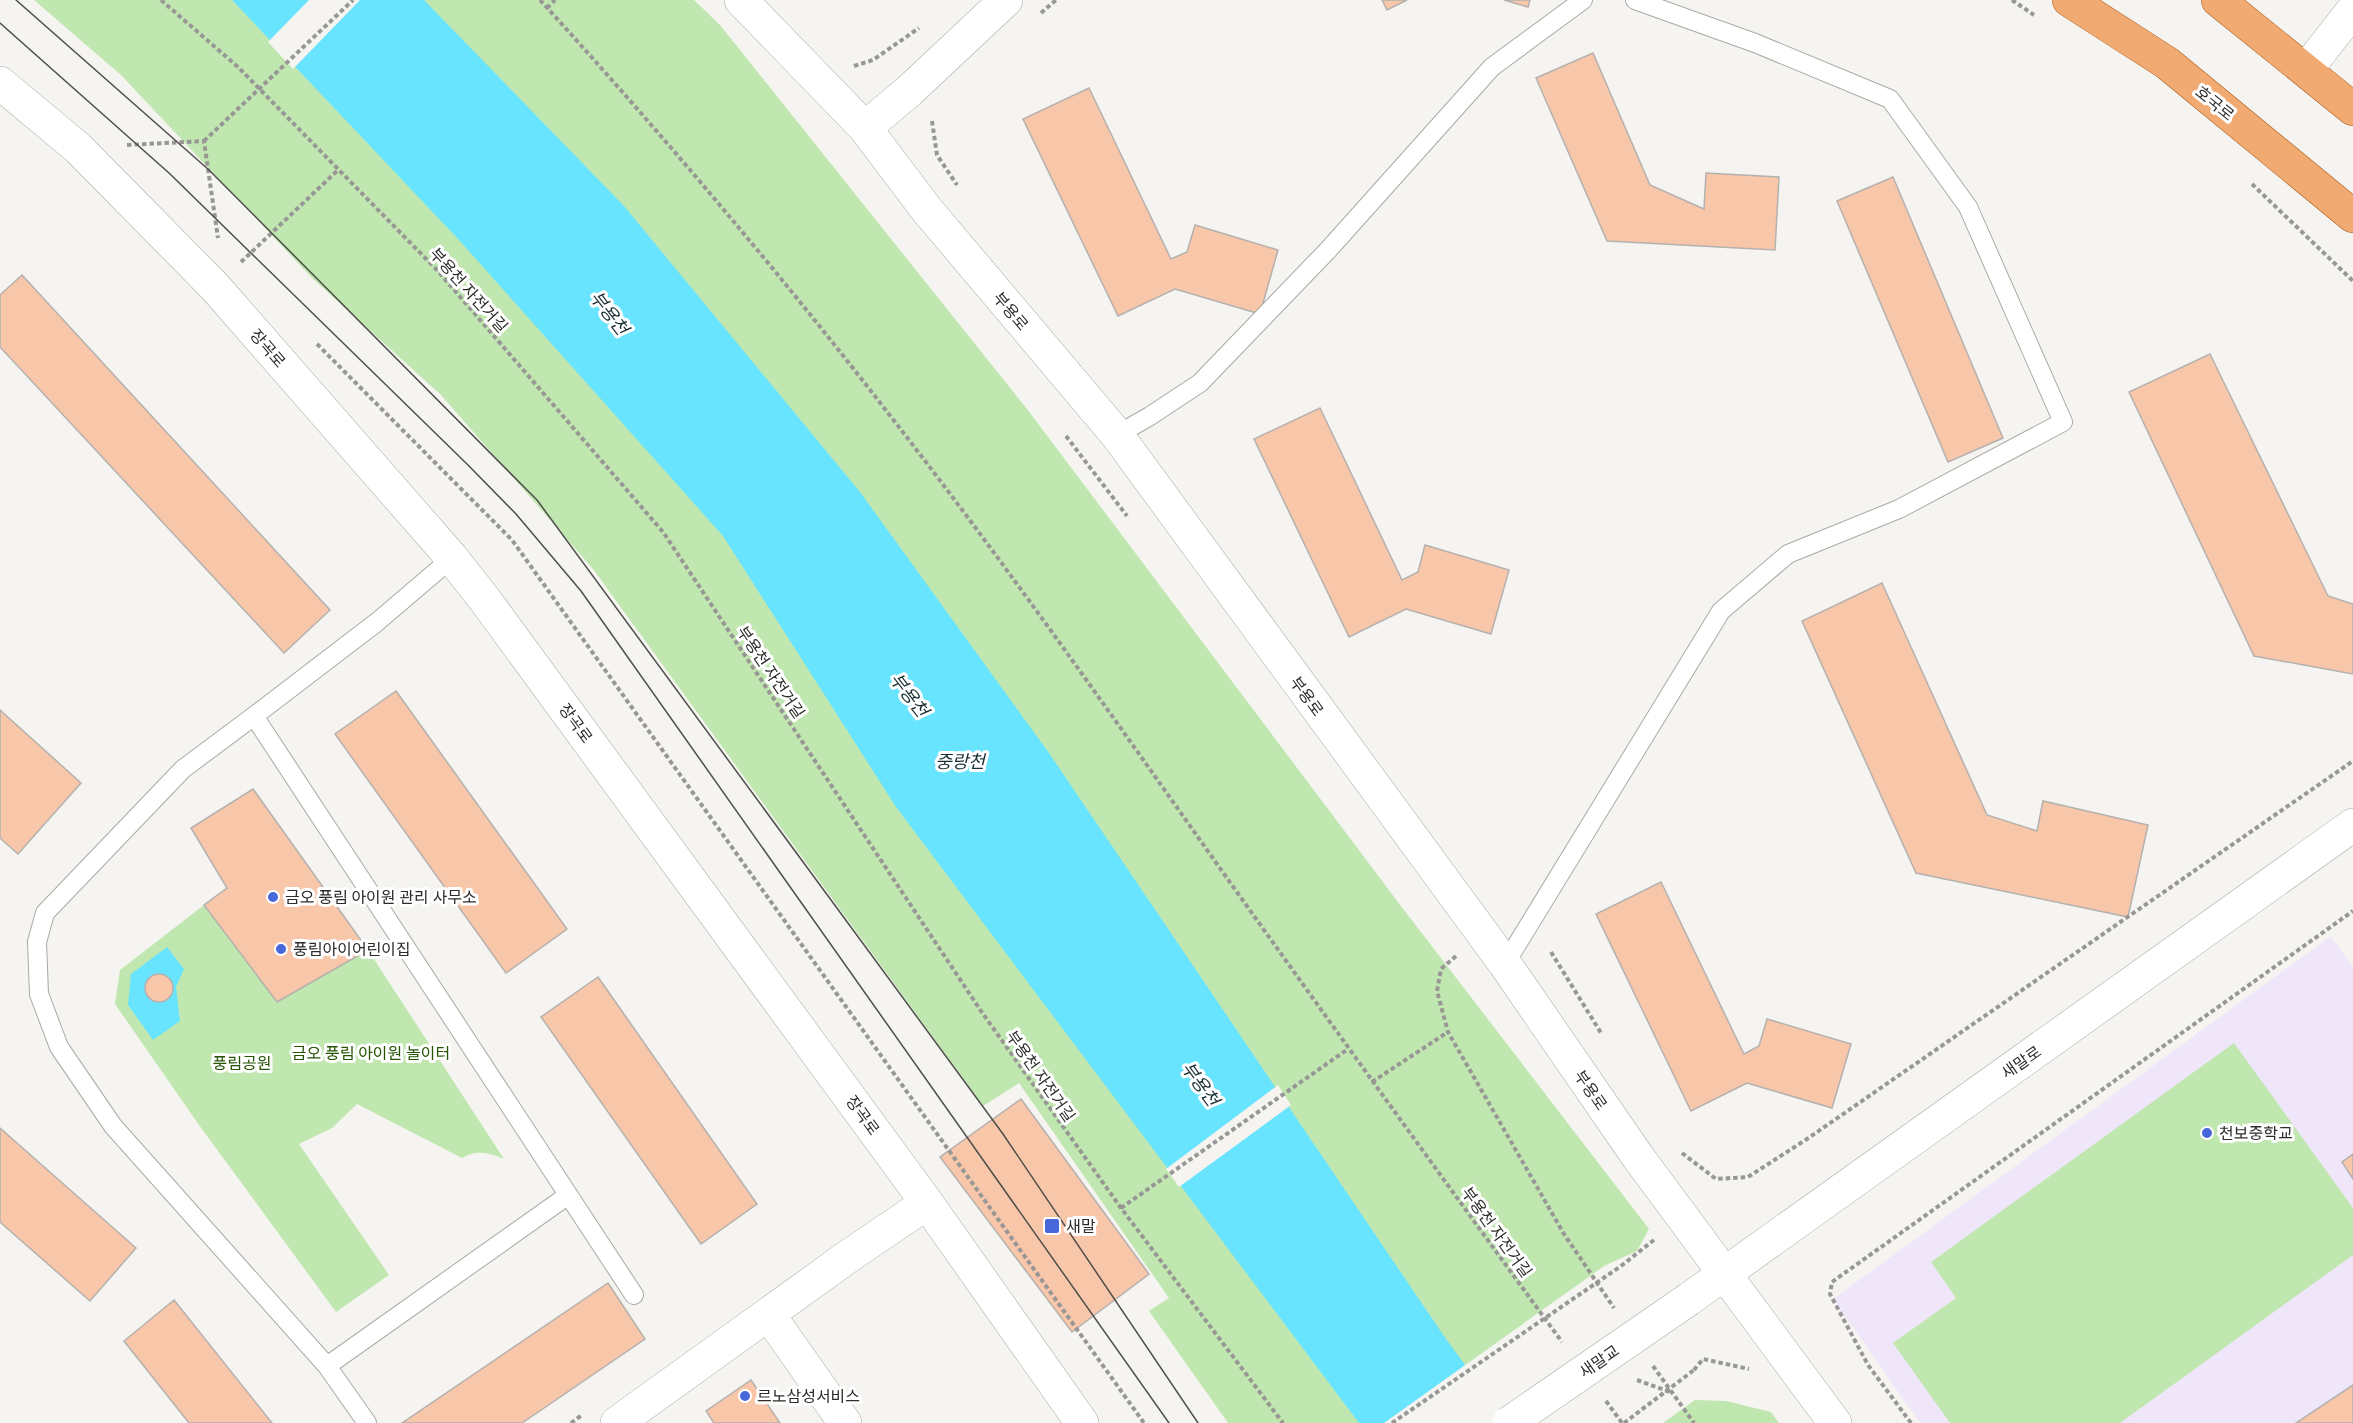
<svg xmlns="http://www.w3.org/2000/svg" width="2353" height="1423" viewBox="0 0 2353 1423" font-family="'Fira Sans Condensed','Noto Sans KR',sans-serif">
<rect width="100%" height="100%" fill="#f5f4f1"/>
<!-- education -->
<path fill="#f0e6fa" d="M 2331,936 L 2353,967 L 2353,1423 L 1920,1423 L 1833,1299 Z"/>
<!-- green -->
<path fill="#c0e7af" d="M 34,0 L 694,0 L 720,25 L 1027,409 L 1401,906 L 1649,1229 L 1637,1251 L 1604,1266 L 1384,1423 L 1228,1423 L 1149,1311 L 1169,1298 L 1019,1083 L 983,1106 L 593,569 L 441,395 L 312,278 L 121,75 Z
M 204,905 L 277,1002 L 368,950 L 504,1159 C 490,1153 477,1149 462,1158 L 357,1104 L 332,1128 L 299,1144 L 389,1275 L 336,1312 L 199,1125 L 115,1004 L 120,970 Z
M 2234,1043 L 2353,1208 L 2353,1255 L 2120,1423 L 1950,1423 L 1893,1343 L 1956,1298 L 1931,1262 Z
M 1695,1400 L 1726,1401 L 1771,1412 L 1779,1423 L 1663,1423 Z"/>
<!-- water -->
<path fill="#69e4fe" d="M 232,0 L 424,0 L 624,206 L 860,492 L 1049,753 L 1446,1339 L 1508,1423 L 1359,1423 L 896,807 L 723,536 L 459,240 Z
M 167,947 L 184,969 L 176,987 L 180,1021 L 153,1040 L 128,1005 L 131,974 Z"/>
<!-- pier -->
<path fill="#f5f4f1" d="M 309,0 L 360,0 L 293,69 L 268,42 Z
M 1278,1085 L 1291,1105 L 1179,1187 L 1166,1169 Z
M 1468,1363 L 1511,1423 L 1384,1423 Z"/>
<!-- building -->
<path fill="#f8c6a9" stroke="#b4b1af" stroke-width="1.5" d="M 1382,0 L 1407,0 L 1387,10 Z
M 1504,0 L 1530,0 L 1528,7 Z
M 1593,53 L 1650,185 L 1704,209 L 1706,173 L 1779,177 L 1775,250 L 1607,241 L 1536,78 Z
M 1089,88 L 1171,259 L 1187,252 L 1195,225 L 1278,250 L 1260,314 L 1175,289 L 1118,316 L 1023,119 Z
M 1893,177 L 2003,438 L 1948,462 L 1837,201 Z
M 22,275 L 330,610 L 284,653 L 0,347 L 0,295 Z
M 2210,354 L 2328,596 L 2353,604 L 2353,674 L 2254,656 L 2129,392 Z
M 1320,408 L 1402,580 L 1418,572 L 1425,545 L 1509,570 L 1491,634 L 1406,609 L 1349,637 L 1254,439 Z
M 1882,583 L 1987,815 L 2037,831 L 2043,801 L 2148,825 L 2128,917 L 1916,873 L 1802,621 Z
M 396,691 L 567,929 L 506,973 L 335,734 Z
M 0,710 L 81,783 L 18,854 L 0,838 Z
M 253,789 L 368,950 L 277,1002 L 204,905 L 227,888 L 191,828 Z
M 1661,882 L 1744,1054 L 1759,1046 L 1767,1019 L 1851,1044 L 1832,1108 L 1747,1083 L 1691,1111 L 1596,914 Z
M145 988a14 14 0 1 1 28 0a14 14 0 1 1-28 0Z
M 598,977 L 757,1204 L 701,1244 L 541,1017 Z
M 1021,1099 L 1149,1274 L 1072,1332 L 940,1157 Z
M 0,1128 L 136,1248 L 90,1301 L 0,1222 Z
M 2353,1154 L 2353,1179 L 2342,1162 Z
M 608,1283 L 645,1339 L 522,1423 L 402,1423 Z
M 174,1300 L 272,1423 L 189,1423 L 124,1341 Z
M 751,1380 L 780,1423 L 714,1423 L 706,1411 Z
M 2353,1385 L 2353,1423 L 2296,1423 Z"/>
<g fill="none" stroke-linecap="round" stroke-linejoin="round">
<defs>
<path id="service" d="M 1117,435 L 1150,416 L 1200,383 L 1329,249 L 1492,67 L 1583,0
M 452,558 L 377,622 L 254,716 L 634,1295
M 254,716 L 183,769 L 45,913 L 37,942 L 39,994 L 59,1047 L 113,1126 L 327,1366 L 367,1423
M 1505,964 L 1721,611 L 1788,554 L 1899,509 L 2063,422 L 1968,207 L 1890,99 L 1755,43 L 1635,0
M 327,1366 L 567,1196"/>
<path id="minor" d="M 741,0 L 865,128 L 927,210 L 1117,435 L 1505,964 L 1638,1157 L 1835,1423
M 2306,70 L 2353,10
M 0,83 L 78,148 L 215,287 L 452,558 L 485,600 L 927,1203 L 1082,1423
M 865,128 L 909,91 L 1006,0
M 1689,1299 L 2353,825
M 769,1315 L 845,1423
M 617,1423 L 846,1258 L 927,1203"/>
<path id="primary" d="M 2069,0 L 2167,63 L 2353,216
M 2218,0 L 2353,109"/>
</defs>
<!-- service casing -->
<use href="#service" stroke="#aaa9a6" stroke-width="20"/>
<!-- minor casing -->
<use href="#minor" stroke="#aaa9a6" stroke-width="34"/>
<!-- primary casing -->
<use href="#primary" stroke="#a6591b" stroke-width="34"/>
<!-- path -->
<path stroke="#989795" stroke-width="4" stroke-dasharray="4.5 3" stroke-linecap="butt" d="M 161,0 L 238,67 L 437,270 L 663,532 L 981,1011 L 1121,1208 L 1283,1423
M 540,0 C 664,136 783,277 895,422 C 1015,576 1126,736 1239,895 C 1346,1045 1454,1194 1562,1342
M 2012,0 L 2034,15
M 547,8 L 555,0
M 1041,13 L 1056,0
M 854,66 L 873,60 L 919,28
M 932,121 L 937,155 L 957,185
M 127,145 L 204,141 L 218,238
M 2252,184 L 2353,281
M 241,262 L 338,170
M 317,344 L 512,540 L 1144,1423
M 1066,436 L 1127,516
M 1551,952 L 1601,1033
M 1456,956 L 1441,969 L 1437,991 L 1448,1032 L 1564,1234 L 1614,1308
M 1372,1082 L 1448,1032
M 1682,1153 L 1716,1179 L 1748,1177 L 1807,1139 L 2353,761
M 1121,1208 L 1348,1049
M 1621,1266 L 1654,1240
M 1653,1366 L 1694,1423
M 1694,1370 L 1703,1359 L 1749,1369
M 1637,1380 L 1670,1392
M 1606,1401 L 1622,1423
M 571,1423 L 582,1415
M 1911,1423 L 1868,1365 L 1830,1294 L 1832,1282 L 2353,911"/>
<!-- service -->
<use href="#service" stroke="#fff" stroke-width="18"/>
<!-- minor -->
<use href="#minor" stroke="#fff" stroke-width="33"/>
<!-- primary -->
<use href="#primary" stroke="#f1aa71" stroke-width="33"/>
<!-- tram -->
<path stroke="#4e4e4b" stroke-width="1.5" d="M 16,0 L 209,170 L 537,500 L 1003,1134 L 1198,1423
M 0,23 L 169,173 L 468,465 L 516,514 L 581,591 L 1169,1423"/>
<defs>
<path id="minor-bridge" d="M 1509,1423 L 1689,1299"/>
</defs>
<!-- minor-bridge casing -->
<use href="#minor-bridge" stroke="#aaa9a6" stroke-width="34" stroke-linecap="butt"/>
<!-- path-bridge -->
<path stroke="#989795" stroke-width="4" stroke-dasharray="4.5 3" stroke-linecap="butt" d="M 204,141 L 353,0
M 1392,1423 L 1621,1266
M 1624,1423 L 1694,1370"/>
<!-- minor-bridge -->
<use href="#minor-bridge" stroke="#fff" stroke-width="33"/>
</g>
<!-- markers -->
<g fill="#4767da" stroke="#fff" stroke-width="2">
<circle cx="273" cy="897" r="6"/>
<circle cx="281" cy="949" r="6"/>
<circle cx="2207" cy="1133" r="6"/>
<rect x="1044" y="1218" width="16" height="16" rx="3"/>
<circle cx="745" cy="1396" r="6"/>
</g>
<g text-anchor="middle" stroke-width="6" stroke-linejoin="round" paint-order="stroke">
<!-- street labels -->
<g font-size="16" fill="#2c2c2a" stroke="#fff">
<text transform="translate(2215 103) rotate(39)" y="6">호국로</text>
<text transform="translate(469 290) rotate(48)" y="6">부용천 자전거길</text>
<text transform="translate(1011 311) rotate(50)" y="6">부용로</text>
<text transform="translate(268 348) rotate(49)" y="6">장곡로</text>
<text transform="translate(771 672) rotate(56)" y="6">부용천 자전거길</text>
<text transform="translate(1307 696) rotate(54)" y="6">부용로</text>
<text transform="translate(576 723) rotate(54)" y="6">장곡로</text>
<text transform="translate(2021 1062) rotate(-35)" y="6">새말로</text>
<text transform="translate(1041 1076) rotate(55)" y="6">부용천 자전거길</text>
<text transform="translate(1591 1090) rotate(55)" y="6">부용로</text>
<text transform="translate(863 1115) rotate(54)" y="6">장곡로</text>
<text transform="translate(1497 1232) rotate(54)" y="6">부용천 자전거길</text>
<text transform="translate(1599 1361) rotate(-35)" y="6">새말교</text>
</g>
<!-- poi labels -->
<g font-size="16" fill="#2c2c2a" stroke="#fff" text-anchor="start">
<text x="285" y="903">금오 풍림 아이원 관리 사무소</text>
<text x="293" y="955">풍림아이어린이집</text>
<text x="2219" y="1139">천보중학교</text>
<text x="1066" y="1232">새말</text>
<text x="757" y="1402">르노삼성서비스</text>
</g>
<!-- park labels -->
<g font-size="16" fill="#255302" stroke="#fff">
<text x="371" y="1059">금오 풍림 아이원 놀이터</text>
<text x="242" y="1069">풍림공원</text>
</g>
<!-- water labels -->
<g font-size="18" font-style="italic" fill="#182e33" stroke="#fff">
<text transform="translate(609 313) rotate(52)" y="6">부용천</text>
<text transform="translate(909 695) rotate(52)" y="6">부용천</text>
<text x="960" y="768">중랑천</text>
<text transform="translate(1200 1084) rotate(54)" y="6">부용천</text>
</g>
</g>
</svg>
